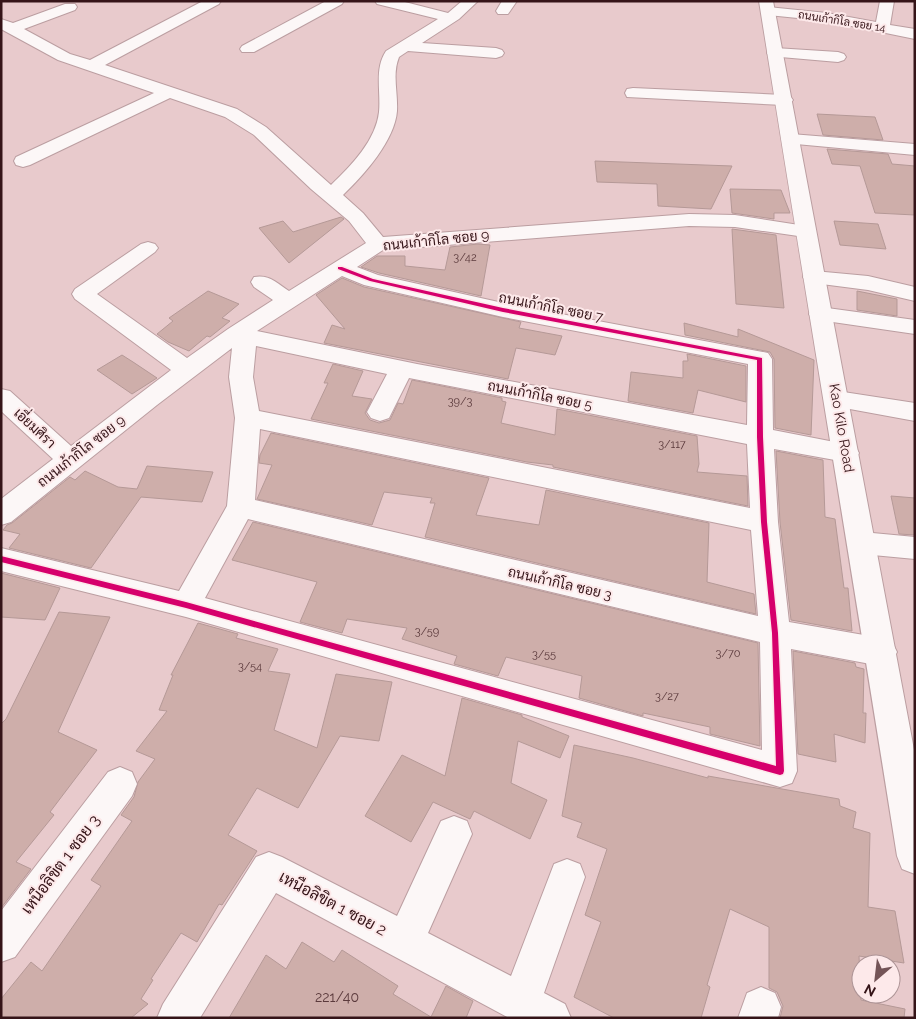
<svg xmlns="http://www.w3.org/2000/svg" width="916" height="1019" viewBox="0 0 916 1019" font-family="Raleway,Sarabun,sans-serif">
<rect width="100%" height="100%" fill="#e8cacc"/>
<!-- building -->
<path fill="#ceaeaa" stroke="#b59997" d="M 817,114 L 875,117 L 883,140 L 823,135 Z
M 827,149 L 888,154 L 892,164 L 915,166 L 915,215 L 875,213 L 860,166 L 832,164 Z
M 595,161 L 732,166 L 711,209 L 658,206 L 657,184 L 597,182 Z
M 730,189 L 781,190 L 790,213 L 774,213 L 774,219 L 732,213 Z
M 341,217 L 344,219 L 289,263 L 259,228 L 283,221 L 293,232 Z
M 834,221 L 878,224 L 886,249 L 840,245 Z
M 732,229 L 776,235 L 784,308 L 736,304 Z
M 478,244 L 490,245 L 481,296 L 379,273 L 361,267 L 377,256 L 405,256 L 405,266 L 445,270 L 450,247 Z
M 342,278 L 364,287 L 521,322 L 519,328 L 562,336 L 555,355 L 516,348 L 508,379 L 324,343 L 332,325 L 345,329 L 316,295 Z
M 208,291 L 239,304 L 222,318 L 230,321 L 210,337 L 207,336 L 189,351 L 168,342 L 157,334 L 173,321 L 169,318 Z
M 857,291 L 897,299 L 897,316 L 857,310 Z
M 684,323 L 738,337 L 738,329 L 814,360 L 811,435 L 775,428 L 774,359 L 770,352 L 685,335 Z
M 687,354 L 746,366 L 746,402 L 698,390 L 693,413 L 628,401 L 631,372 L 683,378 L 683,361 L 688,361 Z
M 122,355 L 133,362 L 157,378 L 132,394 L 97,370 Z
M 333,364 L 363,371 L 352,396 L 372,399 L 365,413 L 370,420 L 379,423 L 390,420 L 398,403 L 403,404 L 412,380 L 502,398 L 502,401 L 506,402 L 501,423 L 555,435 L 557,409 L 697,436 L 699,464 L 697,472 L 747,476 L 748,506 L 553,467 L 553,465 L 527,462 L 311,419 L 328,383 L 324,383 Z
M 271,433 L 489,478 L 476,515 L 539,525 L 546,490 L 709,523 L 707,582 L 754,594 L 756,614 L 425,537 L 435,503 L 430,503 L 432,498 L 384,492 L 372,525 L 257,499 L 272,465 L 259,463 L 260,455 Z
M 776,451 L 823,460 L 825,517 L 835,519 L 844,588 L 848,588 L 852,631 L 791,620 L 780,522 Z
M 147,466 L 213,472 L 202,502 L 141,497 L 91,568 L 9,548 L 20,534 L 3,530 L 7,525 L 12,523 L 70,477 L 75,480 L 85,471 L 118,487 L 137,489 Z
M 891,496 L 915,498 L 915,535 L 899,534 Z
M 253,522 L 758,643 L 760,746 L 710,734 L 710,727 L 643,713 L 643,716 L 579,698 L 582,676 L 506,657 L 498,676 L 454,664 L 457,656 L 402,639 L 407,628 L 347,619 L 342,633 L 300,622 L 317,582 L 232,560 Z
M 1,573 L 60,588 L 45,620 L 1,617 Z
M 59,612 L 110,617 L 58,732 L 97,750 L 50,812 L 54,815 L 16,862 L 31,869 L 1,908 L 1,724 L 6,719 Z
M 198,623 L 238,634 L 236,638 L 278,649 L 268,671 L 290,674 L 274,730 L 317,748 L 336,674 L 392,682 L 379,741 L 340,736 L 298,808 L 257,788 L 228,835 L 257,851 L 222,905 L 219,904 L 197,942 L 181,933 L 151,979 L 153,980 L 141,999 L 148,1004 L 131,1018 L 1,1018 L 1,999 L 31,962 L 42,971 L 101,886 L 91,880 L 132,821 L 121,815 L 134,797 L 138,782 L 155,759 L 136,751 L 167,711 L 159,710 L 173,675 L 171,675 Z
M 793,651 L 855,663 L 856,667 L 864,669 L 863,713 L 866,713 L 865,743 L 834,734 L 836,762 L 798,754 Z
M 462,698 L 522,715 L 522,717 L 569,736 L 560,758 L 518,741 L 511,783 L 547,800 L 530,839 L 474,811 L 470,819 L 433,802 L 411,842 L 365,816 L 402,755 L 445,776 Z
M 574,745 L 633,758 L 708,778 L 708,776 L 839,799 L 840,806 L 856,812 L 853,828 L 870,833 L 868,907 L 895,911 L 904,963 L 859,956 L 861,1000 L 905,1009 L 904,1018 L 780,1018 L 783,1006 L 777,992 L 769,988 L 769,927 L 730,909 L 707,985 L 710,987 L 701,1018 L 614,1018 L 574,997 L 601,922 L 585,915 L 607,849 L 577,837 L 582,823 L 562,816 Z
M 302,942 L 334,962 L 342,950 L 398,986 L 393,994 L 431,1017 L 446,986 L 473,1001 L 466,1018 L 229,1018 L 266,955 L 286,969 Z"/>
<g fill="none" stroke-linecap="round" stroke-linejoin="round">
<defs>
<path id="minor" d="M 203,1 L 221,1 L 219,4 L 105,65 L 237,109 L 266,127 L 331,185 C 351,166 376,140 379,112 C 381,91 374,69 386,51 L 438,19 L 377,4 L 375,1 L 401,1 L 448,13 L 462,1 L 478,1 L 459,19 L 422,43 L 496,48 L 502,50 L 504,53 L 502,56 L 496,58 L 408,51 L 399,57 C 392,74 398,92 397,111 C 395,140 364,175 343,195 L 363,213 L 383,237 L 689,214 L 735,215 L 812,227 L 815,231 L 812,235 L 805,237 L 735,227 L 689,226 L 383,250 L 357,267 L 378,275 L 503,303 L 768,353 L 772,359 L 773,430 L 855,446 L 859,453 L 855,460 L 846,462 L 774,449 L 778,522 L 789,622 L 881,638 L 892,642 L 897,652 L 892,662 L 881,666 L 791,649 L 797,771 L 792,783 L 780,787 L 186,617 L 1,571 L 1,548 L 179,591 L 227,506 L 235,418 L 229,377 L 232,348 L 157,405 L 11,522 L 1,525 L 1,499 L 53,459 L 1,411 L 1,389 L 10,391 L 71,446 L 171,370 L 75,299 L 72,294 L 75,289 L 141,244 L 148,242 L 155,244 L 158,248 L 155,252 L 97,294 L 187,358 L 228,329 L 273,300 L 254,287 L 251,282 L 254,277 C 269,274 277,283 289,291 L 366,243 L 349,221 L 311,189 L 254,135 L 225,117 L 170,98 L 30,165 L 23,167 L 16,165 L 14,161 L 16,157 L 154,93 L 58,60 L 1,29 L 1,19 L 13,23 L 65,4 L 75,4 L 77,7 L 75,10 L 24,29 L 70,54 L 90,60 ZM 342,276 L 364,285 L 503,317 L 748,364 L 747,425 L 417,364 L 257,331 ZM 256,346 L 387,374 L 367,412 L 371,418 L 380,421 L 389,418 L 409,378 L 747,444 L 750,508 L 259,411 L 253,377 ZM 260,429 L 751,530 L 758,616 L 255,500 ZM 248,519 L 760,642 L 762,750 L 205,598 Z
M 326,1 L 344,1 L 342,4 L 254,52 L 242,52 L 240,49 L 242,46 Z
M 502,1 L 517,1 L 508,14 L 498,14 L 496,11 Z
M 880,1 L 894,1 L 890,25 L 915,29 L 915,39 L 827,21 L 768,15 L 763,14 L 761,11 L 763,8 L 768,7 L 827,13 L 876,22 Z
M 775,48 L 838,52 L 844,54 L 846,57 L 844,60 L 838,62 L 769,56 L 767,53 L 769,50 Z
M 633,88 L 784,95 L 790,96 L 793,100 L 790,104 L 784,105 L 627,97 L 625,93 L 627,89 Z
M 791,134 L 915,144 L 915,155 L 785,143 L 782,139 L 785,135 Z
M 814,271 L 868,276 L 915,287 L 915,301 L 868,290 L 806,282 L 803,277 L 806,272 Z
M 820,307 L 915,320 L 915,334 L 812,319 L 809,314 L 812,309 Z
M 837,391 L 915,403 L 915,421 L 828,405 L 825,399 L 828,393 Z
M 862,532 L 915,537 L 915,559 L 862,554 L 852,551 L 848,543 L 852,535 Z
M 120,767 L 132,772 L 137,784 L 132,796 L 15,957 L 1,962 L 1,911 L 108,772 Z
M 454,816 L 467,821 L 472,834 L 428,933 L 511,976 L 554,864 L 567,859 L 580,864 L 585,877 L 544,993 L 565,1004 L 571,1018 L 509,1018 L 276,893 L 200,1018 L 157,1018 L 163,1004 L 256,857 L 269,852 L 282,857 L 397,916 L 441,821 Z
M 761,987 L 775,993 L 781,1007 L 778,1018 L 738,1018 L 747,993 Z"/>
<path id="major" d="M 759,1 L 773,1 L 915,755 L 915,874 L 902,869 L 897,856 C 852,571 804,286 759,1 Z"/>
</defs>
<!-- minor casing -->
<use href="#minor" stroke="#bb9ea1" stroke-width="2"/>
<!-- major casing -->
<use href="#major" stroke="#bb9ea1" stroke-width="2"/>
<!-- minor -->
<use href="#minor" fill="#fcf7f7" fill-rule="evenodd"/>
<!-- major -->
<use href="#major" fill="#fcf7f7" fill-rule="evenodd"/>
<defs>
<path id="cycleway" d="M 338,267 L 342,267 L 373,279 L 503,308 L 762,358 L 763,437 L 767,522 L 778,633 L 784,771 L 783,774 L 780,775 L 186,608 L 1,562 L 1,556 L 186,602 L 776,766 L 772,633 L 761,522 L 757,437 L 757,360 L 503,312 L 370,281 L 338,269 Z"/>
</defs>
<!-- cycleway casing -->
<use href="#cycleway" stroke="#fde9ea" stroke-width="3"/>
<!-- cycleway -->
<use href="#cycleway" fill="#d6006c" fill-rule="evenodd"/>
</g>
<g text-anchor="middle" stroke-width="4" stroke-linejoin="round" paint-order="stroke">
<!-- far-street labels -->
<g font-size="11" fill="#351418" stroke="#fde9ea">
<text transform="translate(842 21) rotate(9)" y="4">ถนนเก้ากิโล ซอย 14</text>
</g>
<!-- number labels -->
<g font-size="11" fill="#5b3a3c">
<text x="465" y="261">3/42</text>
<text x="460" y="405">39/3</text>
<text x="672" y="448">3/117</text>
<text x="427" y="635">3/59</text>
<text x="728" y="657">3/70</text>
<text x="544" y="658">3/55</text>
<text x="250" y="670">3/54</text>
<text x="667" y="700">3/27</text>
</g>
<!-- street labels -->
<g font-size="14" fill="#351418" stroke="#fde9ea">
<text transform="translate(436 240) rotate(-6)" y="5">ถนนเก้ากิโล ซอย 9</text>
<text transform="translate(551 307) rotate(11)" y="5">ถนนเก้ากิโล ซอย 7</text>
<text transform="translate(540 395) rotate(11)" y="5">ถนนเก้ากิโล ซอย 5</text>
<text transform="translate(35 428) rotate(43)" y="5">เอี่ยมศิรา</text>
<text transform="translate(842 428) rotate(80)" y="5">Kao Kilo Road</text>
<text transform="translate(81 451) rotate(-38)" y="5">ถนนเก้ากิโล ซอย 9</text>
<text transform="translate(560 583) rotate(13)" y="5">ถนนเก้ากิโล ซอย 3</text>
</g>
<!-- near-number labels -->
<g font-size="14" fill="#5b3a3c">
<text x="337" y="1002">221/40</text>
</g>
<!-- near-street labels -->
<g font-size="16" fill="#351418" stroke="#fde9ea">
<text transform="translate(60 864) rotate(-53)" y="6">เหนือลิขิต 1 ซอย 3</text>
<text transform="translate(333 903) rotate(28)" y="6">เหนือลิขิต 1 ซอย 2</text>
</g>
</g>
<!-- border -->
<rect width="916" height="1019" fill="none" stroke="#351418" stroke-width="5"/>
<!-- north arrow -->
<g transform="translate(876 979) rotate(208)"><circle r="24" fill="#fde9ea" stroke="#ad9496"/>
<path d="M0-4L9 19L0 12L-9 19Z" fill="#745457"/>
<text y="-8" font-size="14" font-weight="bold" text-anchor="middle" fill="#351418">N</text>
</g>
</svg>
